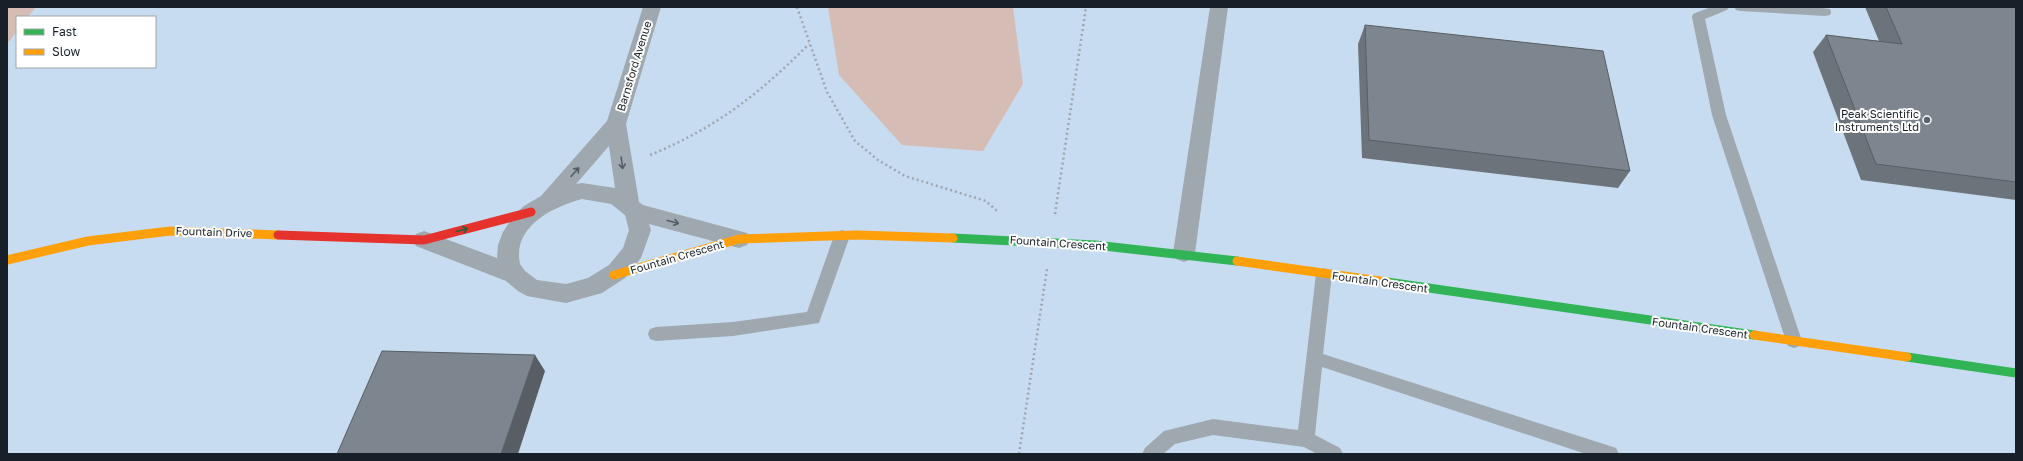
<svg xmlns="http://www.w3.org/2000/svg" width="2023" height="461" viewBox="0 0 2023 461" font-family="'Golos Text',sans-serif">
<rect width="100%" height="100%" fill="#d6e2ee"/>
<!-- built -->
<path fill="#c7dcf1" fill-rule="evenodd" d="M 7,7 L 2016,7 L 2016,454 L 7,454 ZM 17,17 L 155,17 L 155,67 L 17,67 Z"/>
<!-- forest -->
<path fill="#d5bdb5" d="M 7,7 L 36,7 L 28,17 L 17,17 L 17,31 L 7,44 Z
M 828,7 L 1013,7 L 1023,84 L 983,151 L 902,145 L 839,75 Z"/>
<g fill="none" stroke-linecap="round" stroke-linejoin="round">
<!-- path -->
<path stroke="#9ea6ad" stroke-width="2.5" stroke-dasharray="2 3" stroke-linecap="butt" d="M 797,7 L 827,92 L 855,141 L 878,160 L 905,176 L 986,201 L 997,211
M 650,155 C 716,128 759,94 809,44
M 1055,214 L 1086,7
M 1019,454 L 1047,269"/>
<!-- lane -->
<path fill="#9fa7af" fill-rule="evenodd" d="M 1711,7 L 1729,7 L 1727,10 L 1705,19 L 1726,115 L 1802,341 L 1800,346 L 1794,348 L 1788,346 L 1786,341 L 1712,115 L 1692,17 L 1693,14 Z
M 1734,7 L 1814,7 L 1830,9 L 1831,12 L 1830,15 L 1825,16 L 1740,11 L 1736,10 Z
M 842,230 L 847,232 L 850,236 L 819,323 L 733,336 L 656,341 L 650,339 L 648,334 L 650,329 L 656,327 L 733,322 L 807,312 L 834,236 L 837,232 Z
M 1324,268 L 1329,270 L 1332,274 L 1323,354 L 1610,446 L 1616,448 L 1619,454 L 1586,454 L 1322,367 L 1315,435 L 1340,448 L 1343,454 L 1317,454 L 1304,447 L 1213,435 L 1175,444 L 1163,454 L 1142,454 L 1145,448 L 1164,431 L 1213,419 L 1298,430 L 1316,274 L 1319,270 Z"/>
<!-- street -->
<path fill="#9fa7af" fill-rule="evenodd" d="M 643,7 L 661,7 L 626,124 L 639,202 L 643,205 L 747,233 L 750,239 L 747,245 L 739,248 L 649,224 L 651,230 L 641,258 L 625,278 L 602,293 L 566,303 L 527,296 L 518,291 L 506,281 L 416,246 L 413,240 L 416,234 L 424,231 L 497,258 L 498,245 L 503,232 L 514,215 L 524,206 L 541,196 L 607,121 ZM 609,146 L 615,188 L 582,183 L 576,184 ZM 582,199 L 611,204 L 625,215 L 629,230 L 623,248 L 609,265 L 588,278 L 566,284 L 537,280 L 525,271 L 520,264 C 512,227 552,207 582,199 Z
M 1210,7 L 1228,7 L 1195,253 L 1192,259 L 1184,262 L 1176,259 L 1173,253 Z"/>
<!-- fast -->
<path stroke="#30b455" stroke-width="9" d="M 953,238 L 1095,245 L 1237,261
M 1387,282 L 1754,335
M 1907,357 L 2016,373"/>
<!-- slow -->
<path stroke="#ff9f0a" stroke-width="9" d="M 7,260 L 88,241 L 170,231 L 278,235
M 1237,261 L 1387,282
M 614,275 L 739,239 L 857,235 L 953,238
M 1754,335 L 1907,357"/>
<!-- jam -->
<path stroke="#e5322d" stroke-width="9" d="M 278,235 L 424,240 L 531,212"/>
</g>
<!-- wall -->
<path fill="#6c737a" d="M 1865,7 L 2016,7 L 2016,200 L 1861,180 L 1813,52 L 1826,35 L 1879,41 Z
M 1365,25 L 1630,171 L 1618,188 L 1362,158 L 1358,44 Z"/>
<!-- shaded-wall -->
<path fill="#585e63" d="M 535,355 L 545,371 L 518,454 L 501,454 Z"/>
<!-- building -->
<path fill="#7d868e" stroke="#585e63" d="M 1886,7 L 2016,7 L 2016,182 L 1876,164 L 1826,35 L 1902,44 Z
M 1365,25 L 1603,51 L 1630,171 L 1369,140 Z
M 382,351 L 535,355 L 501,454 L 337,454 Z"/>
<!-- one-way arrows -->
<defs><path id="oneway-shaft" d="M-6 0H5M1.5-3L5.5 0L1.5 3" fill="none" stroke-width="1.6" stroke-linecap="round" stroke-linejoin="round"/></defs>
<g stroke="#545d65">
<use href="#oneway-shaft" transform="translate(622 163) rotate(82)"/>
<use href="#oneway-shaft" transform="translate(575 172) rotate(-48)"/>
<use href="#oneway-shaft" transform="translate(673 222) rotate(15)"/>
</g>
<use stroke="#22633c" href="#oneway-shaft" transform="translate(462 230) rotate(-15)"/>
<!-- markers -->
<circle fill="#5a646d" stroke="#fff" stroke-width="1.5" cx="1927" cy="120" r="4"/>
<g text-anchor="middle" stroke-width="4" stroke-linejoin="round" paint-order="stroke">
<!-- street labels -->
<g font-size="11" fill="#172028" stroke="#fff">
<text transform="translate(634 66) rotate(-73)" y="4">Barnsford Avenue</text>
<text transform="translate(214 232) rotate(2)" y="4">Fountain Drive</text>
<text transform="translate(1058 243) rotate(4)" y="4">Fountain Crescent</text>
<text transform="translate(677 257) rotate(-16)" y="4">Fountain Crescent</text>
<text transform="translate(1380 282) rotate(8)" y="4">Fountain Crescent</text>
<text transform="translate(1700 328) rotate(8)" y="4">Fountain Crescent</text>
</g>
<!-- poi labels -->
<g font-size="11" fill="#172028" stroke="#fff" text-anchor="end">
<text x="1919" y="118">Peak Scientific<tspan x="1919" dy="13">Instruments Ltd</tspan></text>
</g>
</g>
<!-- border -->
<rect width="2023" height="461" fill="none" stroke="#172028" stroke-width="16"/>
<!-- legend -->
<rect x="16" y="16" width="140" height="52" fill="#ffffff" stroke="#a2a6a9"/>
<rect x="24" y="29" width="20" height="6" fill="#30b455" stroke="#a2a6a9"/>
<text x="52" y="36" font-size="12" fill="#172028">Fast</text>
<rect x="24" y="49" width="20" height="6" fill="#ff9f0a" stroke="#a2a6a9"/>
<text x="52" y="56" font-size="12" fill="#172028">Slow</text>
</svg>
